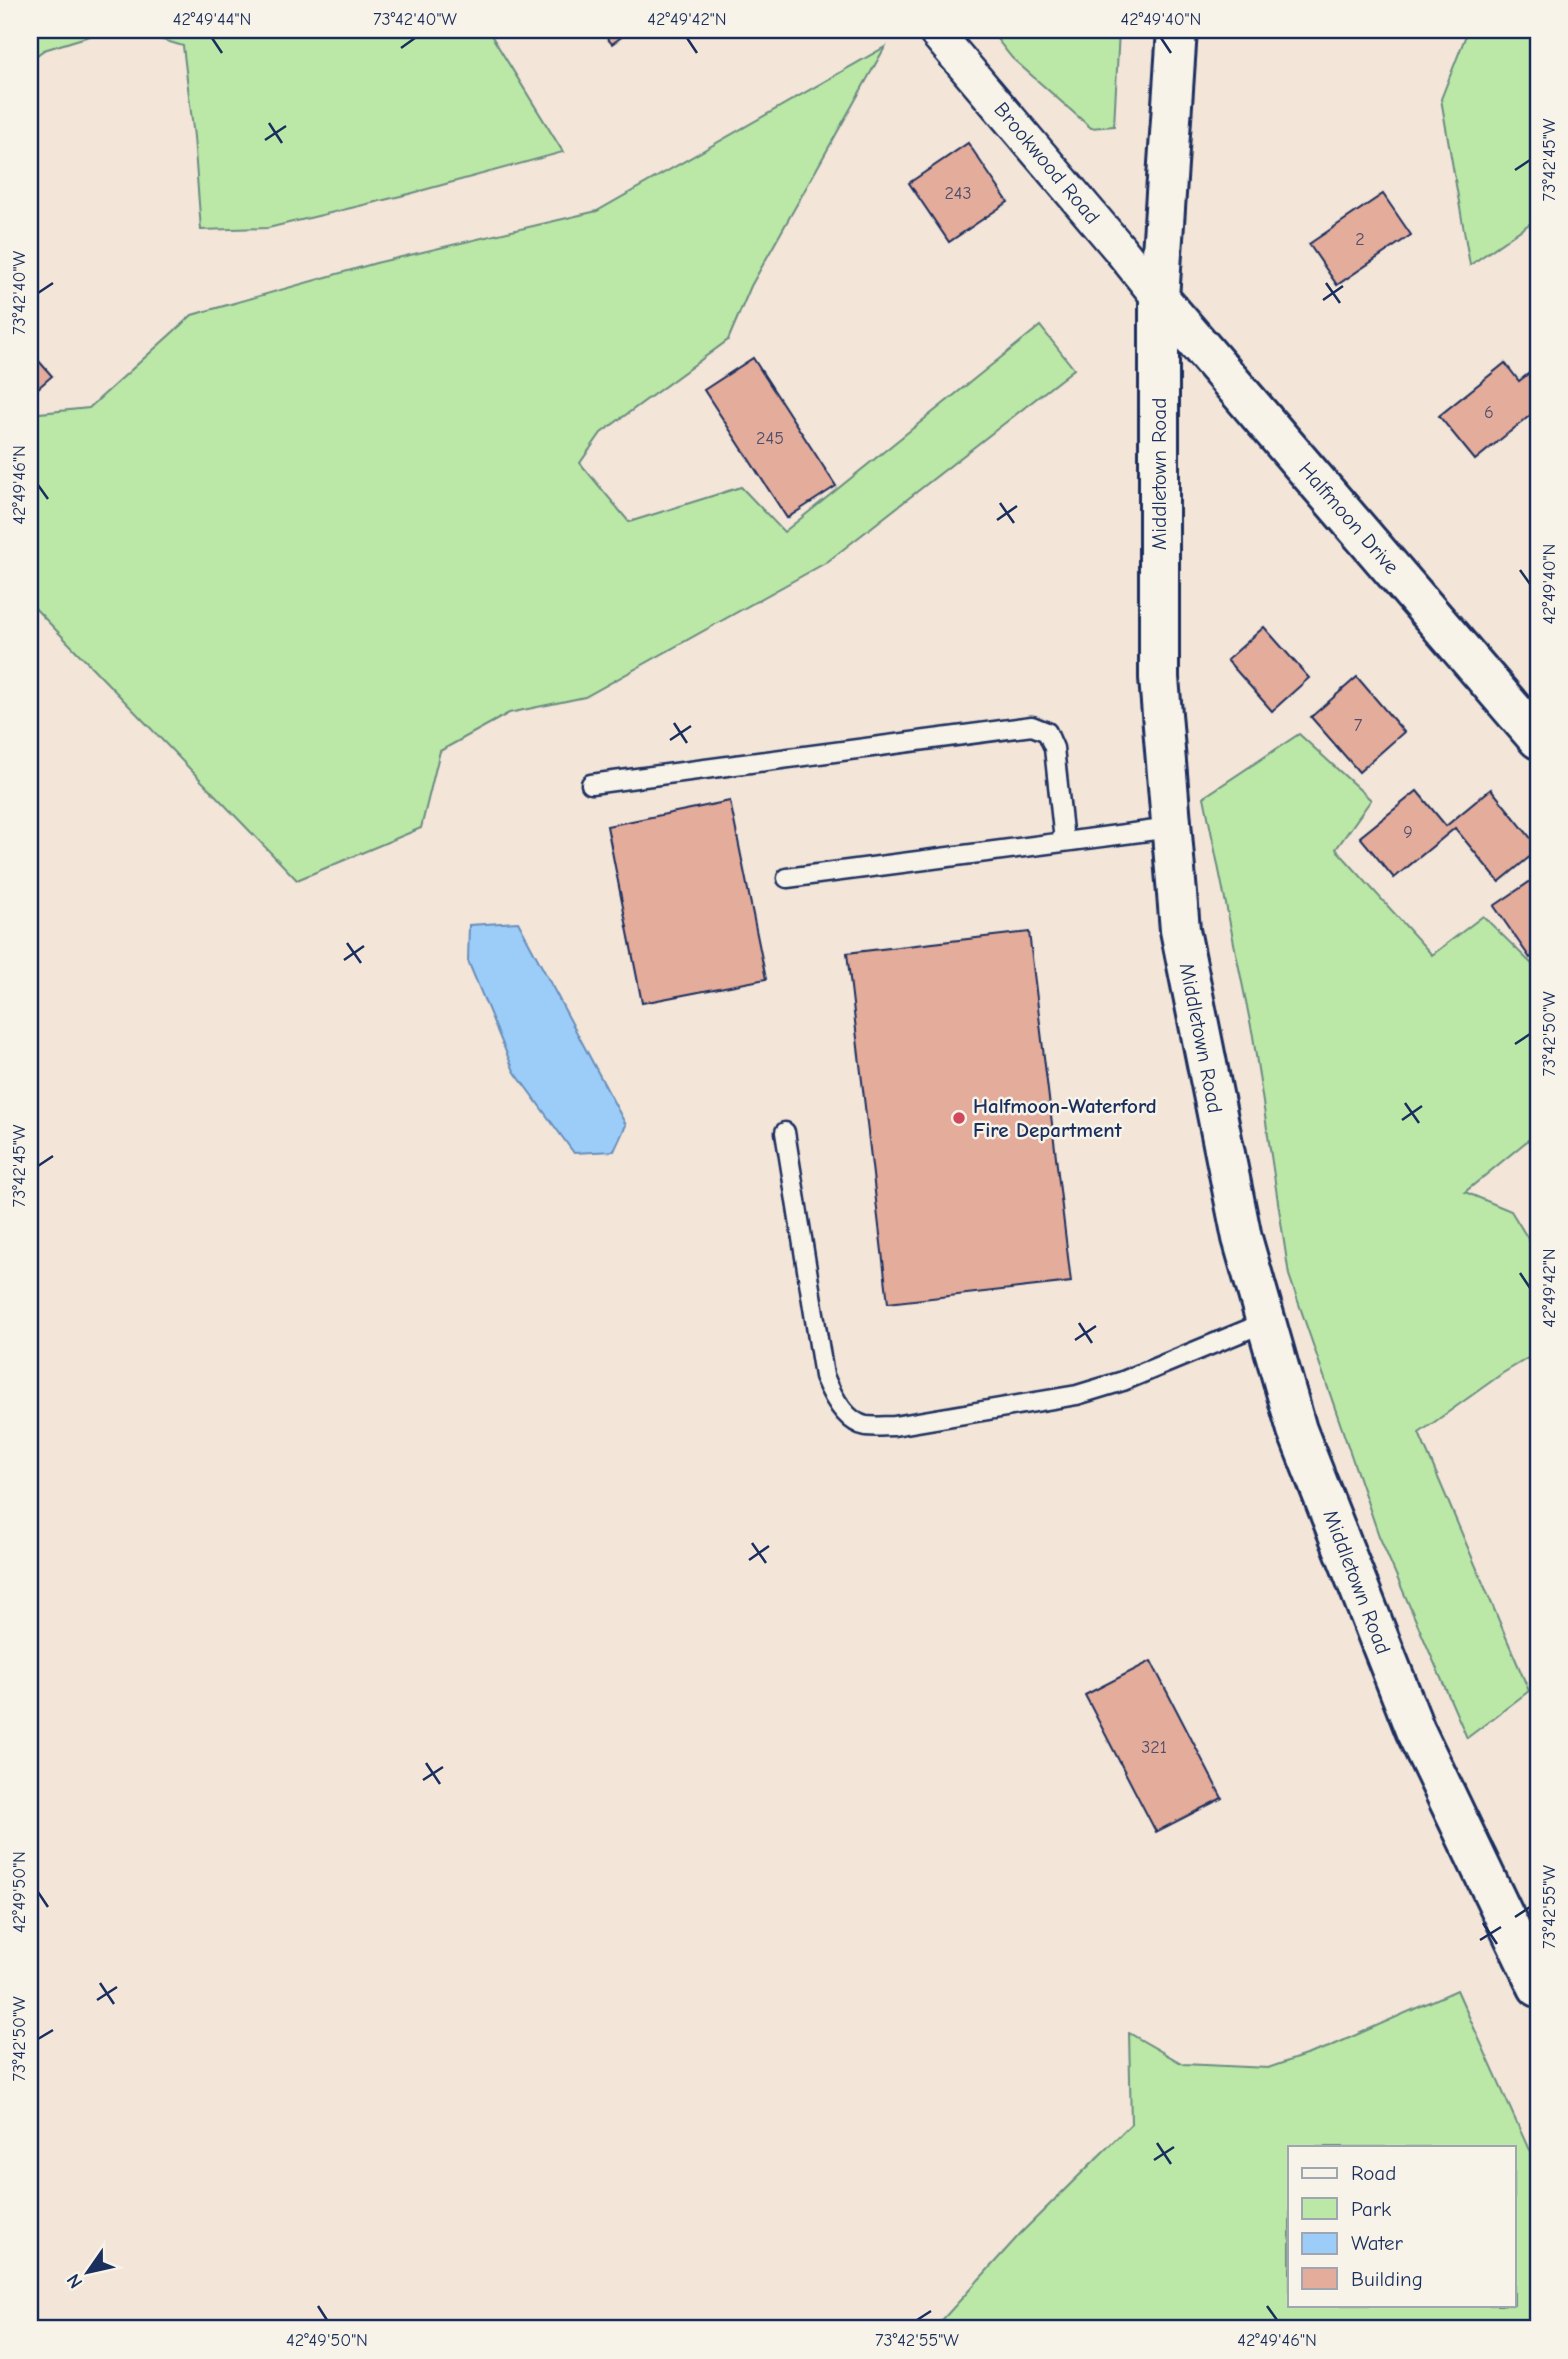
<svg xmlns="http://www.w3.org/2000/svg" width="1568" height="2359" viewBox="0 0 1568 2359" font-family="'Comic Neue',sans-serif">
<rect width="100%" height="100%" fill="#f3e5d8"/>
<filter id="ink" filterUnits="userSpaceOnUse"><feTurbulence type="fractalNoise" baseFrequency=".0143" numOctaves="2"/><feDisplacementMap in="SourceGraphic" scale="14" xChannelSelector="R" yChannelSelector="G"/><feConvolveMatrix kernelMatrix="1 2 1 2 8 2 1 2 1" color-interpolation-filters="sRGB"/></filter>
<g filter="url(#ink)">
<!-- green -->
<path fill="#bbe8a6" stroke="#6b8c82" stroke-width="2" fill-rule="evenodd" d="M 30,30 L 109,30 L 44,50 L 30,60 Z
M 130,30 L 488,30 L 563,152 L 409,194 L 268,228 L 201,230 L 194,137 L 183,46 Z
M 990,30 L 1119,30 L 1114,126 L 1091,128 L 1012,58 Z
M 1468,30 L 1538,30 L 1538,218 L 1470,265 L 1441,99 Z
M 885,47 L 751,286 L 728,340 L 601,433 L 580,463 L 629,522 L 741,487 L 784,532 L 1040,326 L 1074,369 L 827,562 L 585,697 L 509,713 L 440,751 L 421,828 L 297,880 L 30,603 L 30,414 L 89,408 L 192,315 L 376,263 L 597,211 Z
M 1299,734 L 1371,800 L 1336,849 L 1432,955 L 1483,916 L 1538,970 L 1538,1132 L 1465,1192 L 1511,1211 L 1538,1255 L 1538,1352 L 1503,1373 L 1419,1433 L 1529,1691 L 1467,1738 L 1379,1536 L 1289,1275 L 1253,1036 L 1204,797 Z
M 1457,1990 L 1538,2170 L 1538,2329 L 934,2329 L 1021,2233 L 1131,2124 L 1129,2033 L 1183,2064 L 1268,2068 L 1329,2047 ZM 1514,2147 L 1514,2305 L 1290,2305 L 1290,2147 Z"/>
<!-- water -->
<path fill="#9ccdf8" stroke="#688eba" stroke-width="2" d="M 518,922 L 626,1125 L 614,1151 L 574,1153 L 514,1071 L 468,961 L 469,925 Z"/>
<!-- building -->
<path fill="#e4ac9a" stroke="#1b2f5e" stroke-width="2" d="M 600,30 L 631,30 L 612,44 Z
M 968,143 L 1008,202 L 949,242 L 909,183 Z
M 1383,194 L 1411,235 L 1337,285 L 1309,244 Z
M 30,351 L 52,376 L 30,395 Z
M 753,358 L 836,486 L 787,518 L 704,390 Z
M 1505,363 L 1519,381 L 1538,366 L 1538,409 L 1475,460 L 1439,416 Z
M 1264,627 L 1309,678 L 1272,711 L 1227,660 Z
M 1357,677 L 1404,732 L 1359,772 L 1311,717 Z
M 1491,789 L 1538,847 L 1538,850 L 1499,882 L 1455,828 L 1394,878 L 1360,837 L 1417,791 L 1446,826 Z
M 730,801 L 766,979 L 642,1003 L 607,826 Z
M 1538,876 L 1538,952 L 1530,958 L 1494,906 Z
M 1029,932 L 1071,1282 L 888,1303 L 847,953 Z
M 1151,1661 L 1222,1798 L 1156,1832 L 1085,1695 Z"/>
<g fill="none" stroke-linecap="round" stroke-linejoin="round">
<defs>
<path id="service" d="M 591,784 L 1032,726 L 1047,732 L 1054,748 L 1064,841
M 787,878 L 1171,828
M 785,1132 L 824,1376 C 831,1393 845,1422 866,1426 C 875,1427 885,1426 894,1426 L 1077,1395 L 1123,1381 L 1266,1322"/>
<path id="minor" d="M 934,30 L 1118,247 L 1159,298"/>
<path id="tertiary" d="M 1177,30 L 1159,298 L 1159,678 L 1180,930 L 1242,1238 L 1297,1430 L 1415,1730 L 1538,1987
M 1159,298 L 1538,739"/>
</defs>
<!-- service casing -->
<use href="#service" stroke="#1b2f5e" stroke-width="23"/>
<!-- minor casing -->
<use href="#minor" stroke="#1b2f5e" stroke-width="38"/>
<!-- tertiary casing -->
<use href="#tertiary" stroke="#1b2f5e" stroke-width="44"/>
<!-- service -->
<use href="#service" stroke="#f7f3e8" stroke-width="18"/>
<!-- minor -->
<use href="#minor" stroke="#f7f3e8" stroke-width="33"/>
<!-- tertiary -->
<use href="#tertiary" stroke="#f7f3e8" stroke-width="38"/>
</g>
</g>
<!-- ticks -->
<path fill="none" stroke="#1b2f5e" stroke-width="2.5" d="M 212,38 L 222,53M 687,38 L 697,53M 1161,38 L 1171,53M 401,48 L 415,38M 269,123 L 282,143M 265,140 L 286,126M 1515,170 L 1530,160M 1326,283 L 1340,303M 38,293 L 53,283M 1323,300 L 1343,286M 38,485 L 48,499M 1000,503 L 1014,523M 997,520 L 1017,506M 1520,570 L 1530,584M 674,723 L 687,743M 670,740 L 691,726M 347,943 L 361,963M 344,960 L 364,946M 1515,1044 L 1530,1034M 1405,1103 L 1419,1123M 1402,1120 L 1422,1106M 38,1166 L 53,1156M 1520,1273 L 1530,1288M 1079,1323 L 1092,1343M 1075,1340 L 1096,1326M 752,1543 L 766,1563M 749,1560 L 769,1546M 426,1763 L 440,1784M 423,1780 L 443,1767M 38,1892 L 48,1907M 1515,1917 L 1530,1907M 1483,1923 L 1497,1944M 1480,1940 L 1501,1927M 100,1983 L 114,2004M 97,2000 L 117,1987M 38,2039 L 53,2030M 1157,2143 L 1171,2164M 1154,2160 L 1174,2147M 318,2306 L 327,2320M 1267,2306 L 1277,2320M 917,2320 L 931,2311"/>
<!-- markers -->
<circle fill="#d1495b" stroke="#f7f3e8" stroke-width="2.5" cx="959" cy="1118" r="7"/>
<g text-anchor="middle" stroke-width="5" stroke-linejoin="round" paint-order="stroke">
<!-- number labels -->
<g font-size="18" fill="#4d4e6d">
<text x="958" y="199">243</text>
<text x="1360" y="245">2</text>
<text x="1489" y="418">6</text>
<text x="770" y="444">245</text>
<text x="1358" y="731">7</text>
<text x="1408" y="838">9</text>
<text x="1154" y="1753">321</text>
</g>
<!-- street labels -->
<g font-size="21" fill="#1b2f5e" stroke="#f7f3e8">
<text transform="translate(1047 163) rotate(50)" y="7">Brookwood Road</text>
<text transform="translate(1159 474) rotate(-90)" y="7">Middletown Road</text>
<text transform="translate(1349 518) rotate(49)" y="7">Halfmoon Drive</text>
<text transform="translate(1201 1038) rotate(79)" y="7">Middletown Road</text>
<text transform="translate(1357 1582) rotate(69)" y="7">Middletown Road</text>
</g>
<!-- poi labels -->
<g font-size="21" font-weight="bold" fill="#1b2f5e" stroke="#f7f3e8" text-anchor="start">
<text x="973" y="1113">Halfmoon-Waterford<tspan x="973" dy="24">Fire Department</tspan></text>
</g>
</g>
<!-- margin -->
<rect width="1568" height="2359" fill="none" stroke="#f7f3e8" stroke-width="77"/>
<!-- legend -->
<rect x="1288" y="2146" width="228" height="161" fill="#f7f3e8" stroke="#9fa5b1" stroke-width="2"/>
<rect x="1302" y="2168" width="35" height="10" fill="#f7f3e8" stroke="#9fa5b1" stroke-width="2"/>
<text x="1351" y="2180" font-size="21" fill="#1b2f5e">Road</text>
<rect x="1302" y="2198" width="35" height="21" fill="#bbe8a6" stroke="#9fa5b1" stroke-width="2"/>
<text x="1351" y="2216" font-size="21" fill="#1b2f5e">Park</text>
<rect x="1302" y="2233" width="35" height="21" fill="#9ccdf8" stroke="#9fa5b1" stroke-width="2"/>
<text x="1351" y="2250" font-size="21" fill="#1b2f5e">Water</text>
<rect x="1302" y="2268" width="35" height="21" fill="#e4ac9a" stroke="#9fa5b1" stroke-width="2"/>
<text x="1351" y="2286" font-size="21" fill="#1b2f5e">Building</text>
<!-- north arrow -->
<g transform="translate(88 2272) rotate(236)" stroke="#f7f3e8" stroke-width="5" paint-order="stroke">
<path d="M0-5L12 26L0 18L-12 26Z" fill="#1b2f5e"/>
<text y="-10" font-size="19" font-weight="bold" text-anchor="middle" fill="#1b2f5e">N</text>
</g>
<rect x="38" y="38" width="1492" height="2282" fill="none" stroke="#1b2f5e" stroke-width="2.5"/>
<g font-size="18" text-anchor="middle" fill="#1b2f5e">
<text x="212" y="25">42°49'44"N</text>
<text x="415" y="25">73°42'40"W</text>
<text x="687" y="25">42°49'42"N</text>
<text x="1161" y="25">42°49'40"N</text>
<text transform="translate(1549 160) rotate(-90)" y="6">73°42'45"W</text>
<text transform="translate(19 293) rotate(-90)" y="6">73°42'40"W</text>
<text transform="translate(19 485) rotate(-90)" y="6">42°49'46"N</text>
<text transform="translate(1549 584) rotate(-90)" y="6">42°49'40"N</text>
<text transform="translate(1549 1034) rotate(-90)" y="6">73°42'50"W</text>
<text transform="translate(19 1166) rotate(-90)" y="6">73°42'45"W</text>
<text transform="translate(1549 1288) rotate(-90)" y="6">42°49'42"N</text>
<text transform="translate(19 1892) rotate(-90)" y="6">42°49'50"N</text>
<text transform="translate(1549 1907) rotate(-90)" y="6">73°42'55"W</text>
<text transform="translate(19 2039) rotate(-90)" y="6">73°42'50"W</text>
<text x="327" y="2346">42°49'50"N</text>
<text x="917" y="2346">73°42'55"W</text>
<text x="1277" y="2346">42°49'46"N</text>
</g>
</svg>
